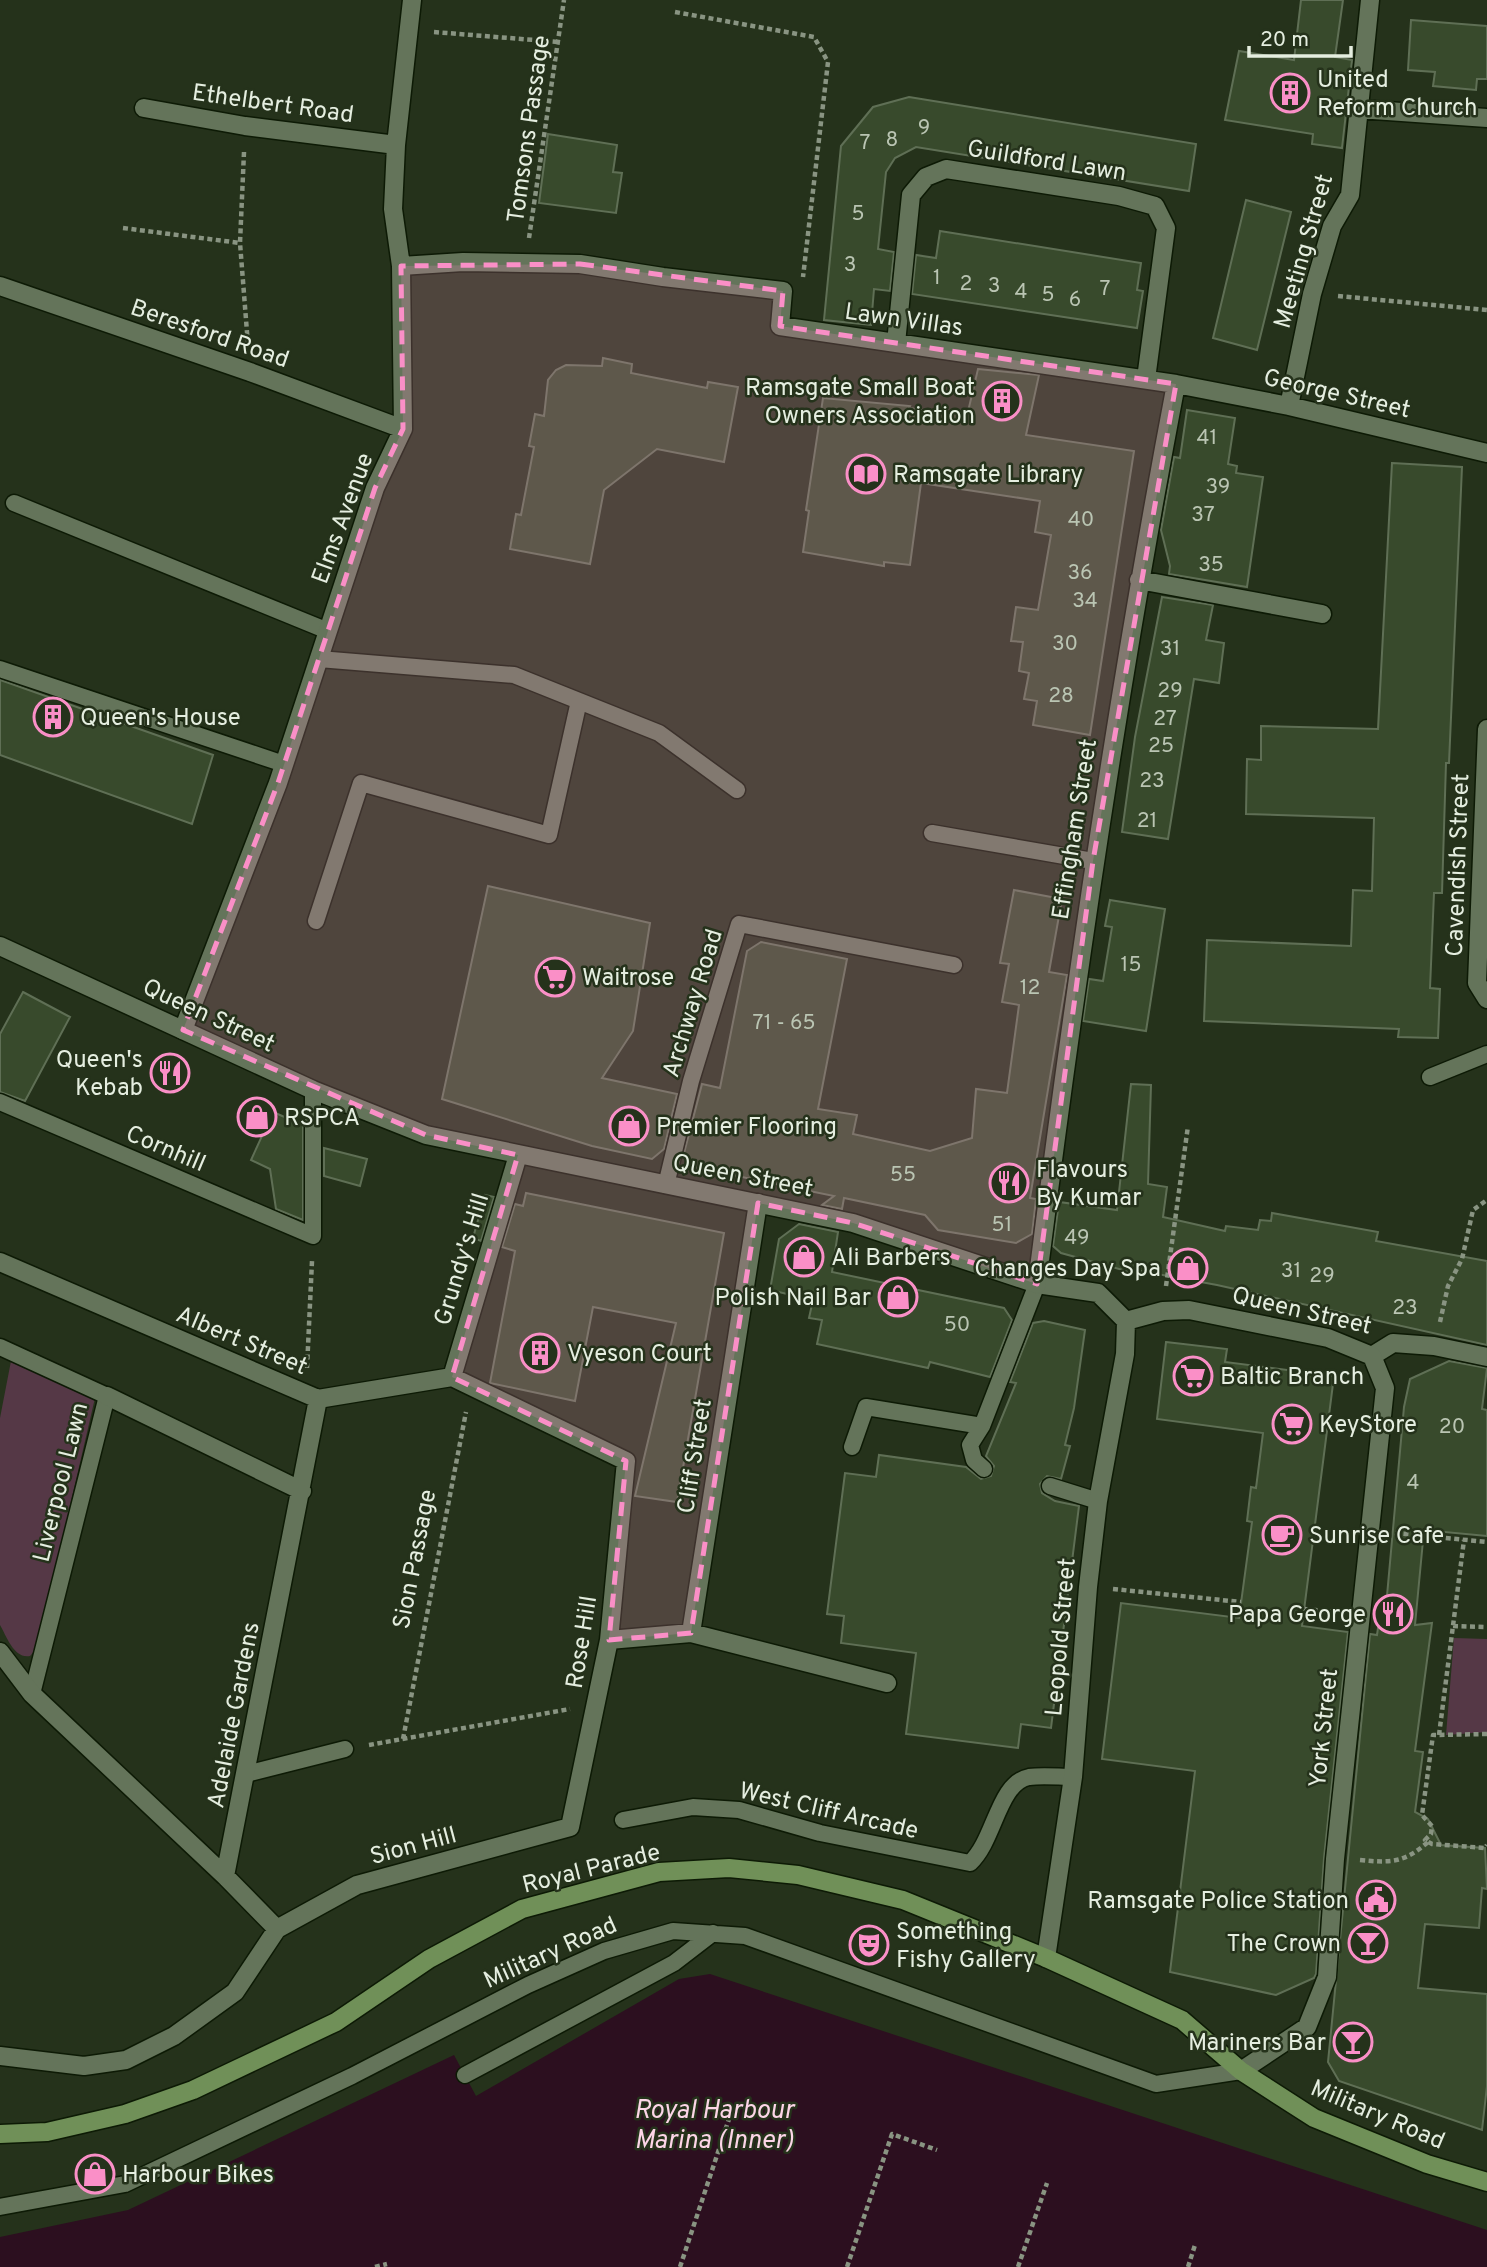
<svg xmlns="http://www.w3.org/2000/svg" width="1487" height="2267" viewBox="0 0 1487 2267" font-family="Overpass,sans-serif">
<rect width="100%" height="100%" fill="#25321b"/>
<!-- green -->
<path fill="#553846" d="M 11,1361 L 95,1398 L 37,1648 L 30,1656 C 14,1659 7,1637 0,1625 L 0,1418 Z
M 1454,1638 L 1487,1639 L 1487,1732 L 1446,1735 Z"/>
<!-- water -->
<path fill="#2c0f1f" d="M 710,1974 L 1487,2230 L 1487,2267 L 0,2267 L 0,2237 L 128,2210 L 454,2055 L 476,2096 L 679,1979 Z"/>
<!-- building -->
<path fill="#384a2c" stroke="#5f6f55" stroke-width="2" d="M 1301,0 L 1343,0 L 1335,57 L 1352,60 L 1342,148 L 1312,144 L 1313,134 L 1225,120 L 1239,51 L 1294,60 Z
M 1411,20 L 1487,26 L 1487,79 L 1477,79 L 1476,90 L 1433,86 L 1435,72 L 1408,70 Z
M 909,97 L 1196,144 L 1189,191 L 916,147 L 895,158 L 886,172 L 878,249 L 894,252 L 890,291 L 874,289 L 871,325 L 824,320 L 841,146 L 873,107 Z
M 548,134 L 617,145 L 613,172 L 622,173 L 616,213 L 539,203 Z
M 1246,200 L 1291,212 L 1257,350 L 1213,338 Z
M 940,231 L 1141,263 L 1137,290 L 1143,291 L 1137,328 L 912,294 L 916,255 L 936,258 Z
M 603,358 L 632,364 L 631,373 L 707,388 L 708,382 L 738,387 L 724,462 L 657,449 L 604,490 L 590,564 L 510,549 L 516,514 L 521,515 L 534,447 L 529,446 L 535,414 L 544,416 L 548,380 L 556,370 L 566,365 L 602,366 Z
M 978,369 L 1039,375 L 1026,435 L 1134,451 L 1090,735 L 1033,725 L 1037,701 L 1024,699 L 1029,673 L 1019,671 L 1023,642 L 1011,641 L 1016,607 L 1038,610 L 1051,535 L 1035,532 L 1040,501 L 921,483 L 910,565 L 884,562 L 884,566 L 803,552 L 809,511 L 806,510 L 823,398 L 910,406 L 909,408 L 967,416 Z
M 1187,410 L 1235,418 L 1228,464 L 1237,466 L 1236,473 L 1263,477 L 1247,587 L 1169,574 L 1170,566 L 1161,530 L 1174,457 L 1180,458 Z
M 1392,463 L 1462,467 L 1449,763 L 1446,763 L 1442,893 L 1434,893 L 1430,988 L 1440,989 L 1438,1038 L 1398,1037 L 1399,1029 L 1204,1021 L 1207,940 L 1351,946 L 1353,890 L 1372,891 L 1374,818 L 1246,814 L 1247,759 L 1261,760 L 1261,726 L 1378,729 Z
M 1162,597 L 1213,605 L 1206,640 L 1224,643 L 1219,683 L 1194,679 L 1168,839 L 1122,832 L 1135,737 Z
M 0,680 L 213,755 L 192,824 L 0,755 Z
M 488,886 L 650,923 L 633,1031 L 602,1078 L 677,1094 L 664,1149 L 652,1159 L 592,1146 L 442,1099 Z
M 1014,890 L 1062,899 L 1049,972 L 1067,975 L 1030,1198 L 1036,1199 L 1032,1234 L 1016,1243 L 938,1230 L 925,1215 L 844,1198 L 842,1209 L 822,1205 L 834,1196 L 693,1167 L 683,1157 L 702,1084 L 720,1088 L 747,951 L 761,942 L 847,959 L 818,1109 L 857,1115 L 853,1134 L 930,1151 L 972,1138 L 976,1089 L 1007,1093 L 1019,1005 L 1002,1002 L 1009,964 L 1000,963 Z
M 1110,900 L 1165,909 L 1146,1031 L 1083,1021 L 1089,979 L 1103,981 L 1112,927 L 1105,926 Z
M 23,992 L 70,1017 L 25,1101 L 0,1092 L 0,1034 Z
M 1131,1084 L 1151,1085 L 1148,1184 L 1167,1187 L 1163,1217 L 1225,1231 L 1226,1226 L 1258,1230 L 1260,1220 L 1271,1221 L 1272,1213 L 1378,1232 L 1376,1241 L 1487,1261 L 1487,1345 L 1217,1285 L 1141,1271 L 1141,1275 L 1061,1253 L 1053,1246 L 1059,1202 L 1117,1210 Z
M 273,1112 L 303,1125 L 303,1220 L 276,1209 L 270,1169 L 251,1160 Z
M 324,1148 L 367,1159 L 360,1186 L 324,1176 Z
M 526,1193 L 724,1233 L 677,1502 L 635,1496 L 676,1323 L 593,1307 L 575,1401 L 490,1383 L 515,1251 L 502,1247 L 515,1204 L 523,1206 Z
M 485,1195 L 494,1197 L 481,1241 L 473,1238 Z
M 799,1224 L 838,1232 L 832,1272 L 1004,1308 L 1012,1320 L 990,1377 L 930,1362 L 928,1368 L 817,1344 L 822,1320 L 809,1318 L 813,1300 L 770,1290 L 779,1239 Z
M 1044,1321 L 1085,1330 L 1074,1408 L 1065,1445 L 1070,1446 L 1061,1479 L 1047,1476 L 1040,1484 L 1042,1493 L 1055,1501 L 1079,1506 L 1051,1728 L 1021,1724 L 1018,1748 L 906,1734 L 916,1653 L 841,1643 L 844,1616 L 827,1614 L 845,1473 L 876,1477 L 879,1455 L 966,1467 L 981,1479 L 991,1476 L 994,1466 L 986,1456 L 1016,1383 L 1010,1382 L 1033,1323 Z
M 1166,1342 L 1227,1349 L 1225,1362 L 1334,1376 L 1302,1626 L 1348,1632 L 1324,1858 L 1316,1974 L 1314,1978 L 1276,1995 L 1170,1972 L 1195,1771 L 1102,1759 L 1121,1603 L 1239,1618 L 1252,1522 L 1247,1521 L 1251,1487 L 1256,1488 L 1263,1433 L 1157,1419 Z
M 1449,1361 L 1487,1368 L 1482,1409 L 1487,1410 L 1487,1536 L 1424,1530 L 1415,1625 L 1432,1623 L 1415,1751 L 1423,1752 L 1415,1812 L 1428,1819 L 1441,1845 L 1485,1848 L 1487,1889 L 1482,1888 L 1479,1928 L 1425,1924 L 1418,1988 L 1487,1994 L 1487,2086 L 1482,2130 L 1339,2081 L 1328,2062 L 1370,1634 L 1377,1635 L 1378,1628 L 1384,1629 L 1404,1407 L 1410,1379 Z"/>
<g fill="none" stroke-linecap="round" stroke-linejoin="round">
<defs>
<path id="service" d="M 14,503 L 328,631
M 319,659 L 514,675 L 659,733 L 737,790
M 0,669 L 284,764
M 932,833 L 1093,861
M 316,921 L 361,783 L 549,835 L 579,701
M 1430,1077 L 1487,1054
M 0,1102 L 313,1236 L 313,1090
M 666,1185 L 691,1081 L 739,924 L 954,965
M 0,1347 L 107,1396 L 32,1694
M 852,1447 L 866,1407 L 982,1426
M 984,1469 L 974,1460 L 970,1445 L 982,1426 L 1037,1284
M 1050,1486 L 1098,1501
M 246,1774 L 345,1749
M 623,1820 L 693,1807 L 739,1810 L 820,1833 L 970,1863 C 995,1840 998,1783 1029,1777 C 1043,1775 1059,1777 1073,1777
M 465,2075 L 674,1963 L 713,1933
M 0,2207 L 125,2184 L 352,2076 L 528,1985 L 604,1951 L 673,1931 L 745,1936 L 1156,2084 L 1241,2071"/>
<path id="pedestrian" d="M 1372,1356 L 1393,1343 L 1434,1346 L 1487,1357"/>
<path id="minor" d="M 144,108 L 245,126 L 396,145
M 1359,109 L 1487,118
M 401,266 L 463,262 L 580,264 L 663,277 L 783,291 L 780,326 L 1176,384 L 1289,406 L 1487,453
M 0,286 L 250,372 L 403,429
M 896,343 L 911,195 L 926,177 L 946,169 L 1119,196 L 1155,206 L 1166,228 L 1146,379
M 1289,406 L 1312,294 L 1332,226 L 1350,195 L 1370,0
M 1139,580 L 1322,614
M 1487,729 L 1477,983 L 1487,999
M 183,1030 L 278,783 L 375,488 L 403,429 L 401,266 L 393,209 L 396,145 L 412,0
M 0,1262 L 318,1399 L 452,1377 L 626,1461 L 609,1640 L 570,1827 L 357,1885 L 277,1929 L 235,1992 L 174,2036 L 126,2060 L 84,2066 L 0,2056
M 1126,1321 L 1163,1311 L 1189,1310 L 1328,1338 L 1372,1356 L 1385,1388 L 1335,1859 L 1327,1977 L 1307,2027 L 1241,2071
M 1126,1321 L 1098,1293 L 1037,1284 C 1075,982 1119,683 1176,384
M 452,1377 L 518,1155
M 107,1396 L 302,1491
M 691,1633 L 758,1203
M 609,1640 L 691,1633 L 887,1683
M 0,1652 L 32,1694 L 225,1876
M 277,1929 L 225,1876 L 318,1399
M 1046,1958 L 1073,1777 L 1088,1587 L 1098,1501 L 1125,1354 L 1126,1321"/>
<path id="tertiary" d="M 0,946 L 313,1090 L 426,1135 L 853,1223 L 1037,1284"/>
<path id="secondary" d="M 0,2134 L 47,2132 L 125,2114 L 193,2090 L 336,2022 L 429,1959 L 522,1909 L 659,1872 L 729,1868 L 798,1875 L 903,1900 L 1046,1958 L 1182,2020 L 1241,2071 L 1314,2118 L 1427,2164 L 1487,2182"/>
</defs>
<!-- service casing -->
<use href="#service" stroke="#0d1a05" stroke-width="19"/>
<!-- pedestrian casing -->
<use href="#pedestrian" stroke="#0d1a05" stroke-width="21"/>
<!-- minor casing -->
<use href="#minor" stroke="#0d1a05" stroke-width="21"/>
<!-- tertiary casing -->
<use href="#tertiary" stroke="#0d1a05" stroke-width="21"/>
<!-- secondary casing -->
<use href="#secondary" stroke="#0d1a05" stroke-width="21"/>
<!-- path -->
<path stroke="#899482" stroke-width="4.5" stroke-dasharray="5 3.5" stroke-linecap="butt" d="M 675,12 L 814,37 L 828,62 L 803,277
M 434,32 L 559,42
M 244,152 L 240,243 L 248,345
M 123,228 L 240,243
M 529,238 L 564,0
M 1338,296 L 1487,310
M 1166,1286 L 1188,1126
M 1440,1322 L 1448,1286 L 1462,1259 L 1473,1210 L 1487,1200
M 307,1368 L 312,1261
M 1395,1533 L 1487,1542
M 1113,1589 L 1241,1602
M 1304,1609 L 1338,1612
M 1453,1626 L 1487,1627
M 1487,1734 L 1433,1735 L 1422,1815 L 1432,1826 L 1431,1834 L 1425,1840 L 1432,1844 L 1485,1848 L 1487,1845
M 1439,1735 L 1464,1540
M 403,1739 L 466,1412
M 369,1745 L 570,1709
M 1360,1860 C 1391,1863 1404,1863 1428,1842
M 375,2267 L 387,2264
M 680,2267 L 729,2119
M 847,2267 L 892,2134 L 937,2150
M 1018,2267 L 1047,2183
M 1188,2267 L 1195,2245"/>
<!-- service -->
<use href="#service" stroke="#64745a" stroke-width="16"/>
<!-- pedestrian -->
<use href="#pedestrian" stroke="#64745a" stroke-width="18"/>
<!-- minor -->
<use href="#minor" stroke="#64745a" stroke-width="18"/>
<!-- tertiary -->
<use href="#tertiary" stroke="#64745a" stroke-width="18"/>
<!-- secondary -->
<use href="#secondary" stroke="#709058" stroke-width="18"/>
</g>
<!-- marked area -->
<path fill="#fa8fc7" fill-opacity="0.2" stroke="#fa8fc7" stroke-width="5" stroke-dasharray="14 9" stroke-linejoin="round" d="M 580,264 L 783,291 L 780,326 L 1176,384 L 1093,861 L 1037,1284 L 853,1223 L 758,1203 L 691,1633 L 609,1640 L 626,1461 L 452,1377 L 518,1155 L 426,1135 L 183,1030 L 278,783 L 375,488 L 403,429 L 401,266 Z"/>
<!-- icons -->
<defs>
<symbol id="building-ring" viewBox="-11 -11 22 22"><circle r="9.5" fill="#25321b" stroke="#fa8fc7" stroke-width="1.5"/><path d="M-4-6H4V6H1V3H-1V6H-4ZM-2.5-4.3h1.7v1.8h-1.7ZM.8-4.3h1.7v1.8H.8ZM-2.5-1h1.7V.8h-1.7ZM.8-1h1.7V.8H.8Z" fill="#fa8fc7"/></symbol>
<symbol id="library-ring" viewBox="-11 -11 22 22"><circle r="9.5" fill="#25321b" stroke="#fa8fc7" stroke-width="1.5"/><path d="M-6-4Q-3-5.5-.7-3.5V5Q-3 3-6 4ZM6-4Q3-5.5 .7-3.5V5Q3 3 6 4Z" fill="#fa8fc7"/></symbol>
<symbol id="supermarket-ring" viewBox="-11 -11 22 22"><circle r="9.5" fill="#25321b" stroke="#fa8fc7" stroke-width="1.5"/><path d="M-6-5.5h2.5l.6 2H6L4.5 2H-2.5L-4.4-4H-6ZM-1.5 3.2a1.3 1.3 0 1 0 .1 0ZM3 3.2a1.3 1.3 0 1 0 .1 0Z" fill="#fa8fc7"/></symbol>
<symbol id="restaurant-ring" viewBox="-11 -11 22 22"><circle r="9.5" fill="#25321b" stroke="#fa8fc7" stroke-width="1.5"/><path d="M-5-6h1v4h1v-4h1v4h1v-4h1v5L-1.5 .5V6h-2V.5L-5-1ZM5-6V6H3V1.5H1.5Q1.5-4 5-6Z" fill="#fa8fc7"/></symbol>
<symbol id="shop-ring" viewBox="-11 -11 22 22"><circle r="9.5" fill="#25321b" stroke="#fa8fc7" stroke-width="1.5"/><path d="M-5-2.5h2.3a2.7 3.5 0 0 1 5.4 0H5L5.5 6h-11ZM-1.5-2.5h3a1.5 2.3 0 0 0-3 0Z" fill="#fa8fc7"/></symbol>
<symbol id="cafe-ring" viewBox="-11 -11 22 22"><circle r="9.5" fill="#25321b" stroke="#fa8fc7" stroke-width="1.5"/><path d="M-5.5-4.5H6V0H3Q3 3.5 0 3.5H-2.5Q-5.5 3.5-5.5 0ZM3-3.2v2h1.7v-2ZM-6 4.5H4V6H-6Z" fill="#fa8fc7"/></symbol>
<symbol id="civic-ring" viewBox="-11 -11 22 22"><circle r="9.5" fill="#25321b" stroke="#fa8fc7" stroke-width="1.5"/><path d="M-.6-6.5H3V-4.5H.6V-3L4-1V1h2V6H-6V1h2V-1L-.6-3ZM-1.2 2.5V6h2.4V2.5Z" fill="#fa8fc7"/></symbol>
<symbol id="bar-ring" viewBox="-11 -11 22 22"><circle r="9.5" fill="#25321b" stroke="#fa8fc7" stroke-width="1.5"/><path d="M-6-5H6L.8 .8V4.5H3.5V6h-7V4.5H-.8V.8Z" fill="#fa8fc7"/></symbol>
<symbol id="theatre-ring" viewBox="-11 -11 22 22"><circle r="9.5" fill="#25321b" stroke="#fa8fc7" stroke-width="1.5"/><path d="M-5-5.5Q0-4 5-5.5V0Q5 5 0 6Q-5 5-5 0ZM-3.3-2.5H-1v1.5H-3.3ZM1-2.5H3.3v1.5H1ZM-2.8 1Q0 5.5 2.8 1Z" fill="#fa8fc7"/></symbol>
</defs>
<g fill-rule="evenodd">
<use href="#building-ring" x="1268" y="71" width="44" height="44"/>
<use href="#building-ring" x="980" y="379" width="44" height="44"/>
<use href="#library-ring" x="844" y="452" width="44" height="44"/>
<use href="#building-ring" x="31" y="695" width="44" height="44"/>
<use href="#supermarket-ring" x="533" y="955" width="44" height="44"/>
<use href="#restaurant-ring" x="148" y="1051" width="44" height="44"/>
<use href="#shop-ring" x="235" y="1095" width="44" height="44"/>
<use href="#shop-ring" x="607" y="1104" width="44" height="44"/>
<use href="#restaurant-ring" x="987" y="1161" width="44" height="44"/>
<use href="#shop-ring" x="782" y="1235" width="44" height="44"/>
<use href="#shop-ring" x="1166" y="1246" width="44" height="44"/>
<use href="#shop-ring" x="876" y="1275" width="44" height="44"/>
<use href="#building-ring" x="518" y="1331" width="44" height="44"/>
<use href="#supermarket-ring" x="1171" y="1354" width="44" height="44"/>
<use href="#supermarket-ring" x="1270" y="1402" width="44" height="44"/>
<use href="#cafe-ring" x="1260" y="1513" width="44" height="44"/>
<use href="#restaurant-ring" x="1371" y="1592" width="44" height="44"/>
<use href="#civic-ring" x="1354" y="1878" width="44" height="44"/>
<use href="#bar-ring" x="1346" y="1921" width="44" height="44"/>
<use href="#theatre-ring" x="847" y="1923" width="44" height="44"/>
<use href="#bar-ring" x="1331" y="2020" width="44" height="44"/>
<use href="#shop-ring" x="73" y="2152" width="44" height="44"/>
</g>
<g text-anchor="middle" stroke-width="5" stroke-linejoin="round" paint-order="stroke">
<!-- number labels -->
<g font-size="21" fill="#bac5b3">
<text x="924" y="134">9</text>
<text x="892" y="146">8</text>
<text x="865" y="149">7</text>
<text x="858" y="220">5</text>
<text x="850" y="271">3</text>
<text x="937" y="284">1</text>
<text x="966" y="290">2</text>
<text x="994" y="292">3</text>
<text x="1105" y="295">7</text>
<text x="1021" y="298">4</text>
<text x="1048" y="301">5</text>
<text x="1075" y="306">6</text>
<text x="1207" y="444">41</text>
<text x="1218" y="493">39</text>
<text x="1203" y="521">37</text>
<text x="1081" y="526">40</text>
<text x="1211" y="571">35</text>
<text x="1080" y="579">36</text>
<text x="1085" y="607">34</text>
<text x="1065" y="650">30</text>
<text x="1170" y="655">31</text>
<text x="1170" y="697">29</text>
<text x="1061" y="702">28</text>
<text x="1165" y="725">27</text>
<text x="1161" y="752">25</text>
<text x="1152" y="787">23</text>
<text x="1147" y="827">21</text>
<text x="1131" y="971">15</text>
<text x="1030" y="994">12</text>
<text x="784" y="1029">71 - 65</text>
<text x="903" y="1181">55</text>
<text x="1002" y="1231">51</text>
<text x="1077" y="1244">49</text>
<text x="1291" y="1277">31</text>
<text x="1322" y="1282">29</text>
<text x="1405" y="1314">23</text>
<text x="957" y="1331">50</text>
<text x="1452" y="1433">20</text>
<text x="1413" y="1489">4</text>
</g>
<!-- poi labels -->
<g font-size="24" fill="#e5eee0" stroke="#25321b" text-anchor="start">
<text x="1317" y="87">United<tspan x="1317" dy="28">Reform Church</tspan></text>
<text x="975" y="395" text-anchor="end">Ramsgate Small Boat<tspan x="975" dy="28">Owners Association</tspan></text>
<text x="893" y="482">Ramsgate Library</text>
<text x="80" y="725">Queen's House</text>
<text x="582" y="985">Waitrose</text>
<text x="143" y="1067" text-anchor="end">Queen's<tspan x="143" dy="28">Kebab</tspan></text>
<text x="284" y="1125">RSPCA</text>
<text x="656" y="1134">Premier Flooring</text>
<text x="1036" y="1177">Flavours<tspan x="1036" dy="28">By Kumar</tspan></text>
<text x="831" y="1265">Ali Barbers</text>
<text x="1161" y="1276" text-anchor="end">Changes Day Spa</text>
<text x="871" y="1305" text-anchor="end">Polish Nail Bar</text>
<text x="567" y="1361">Vyeson Court</text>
<text x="1220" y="1384">Baltic Branch</text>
<text x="1319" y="1432">KeyStore</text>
<text x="1309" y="1543">Sunrise Cafe</text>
<text x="1366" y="1622" text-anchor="end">Papa George</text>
<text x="1349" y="1908" text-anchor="end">Ramsgate Police Station</text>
<text x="896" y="1939">Something<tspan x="896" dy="28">Fishy Gallery</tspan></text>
<text x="1341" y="1951" text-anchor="end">The Crown</text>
<text x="1326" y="2050" text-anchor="end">Mariners Bar</text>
<text x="122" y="2182">Harbour Bikes</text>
</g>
<!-- street labels -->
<g font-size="24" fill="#e5eee0" stroke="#25321b">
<text transform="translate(273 103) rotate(8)" y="8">Ethelbert Road</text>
<text transform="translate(528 129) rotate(-82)" y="8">Tomsons Passage</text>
<text transform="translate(1047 160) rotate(9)" y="8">Guildford Lawn</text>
<text transform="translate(1303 251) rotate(-74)" y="8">Meeting Street</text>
<text transform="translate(904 319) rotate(8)" y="8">Lawn Villas</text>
<text transform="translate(210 333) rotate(19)" y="8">Beresford Road</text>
<text transform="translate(1337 393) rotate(13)" y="8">George Street</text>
<text transform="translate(342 518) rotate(-70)" y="8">Elms Avenue</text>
<text transform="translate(1074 829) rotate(-81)" y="8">Effingham Street</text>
<text transform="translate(1457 865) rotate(-88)" y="8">Cavendish Street</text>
<text transform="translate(692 1003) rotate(-73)" y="8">Archway Road</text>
<text transform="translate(209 1015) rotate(25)" y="8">Queen Street</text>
<text transform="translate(166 1148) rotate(23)" y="8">Cornhill</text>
<text transform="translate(743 1175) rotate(11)" y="8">Queen Street</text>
<text transform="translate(461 1259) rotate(-73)" y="8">Grundy's Hill</text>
<text transform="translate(1302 1310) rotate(13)" y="8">Queen Street</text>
<text transform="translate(242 1340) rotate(23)" y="8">Albert Street</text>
<text transform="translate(694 1456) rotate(-81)" y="8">Cliff Street</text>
<text transform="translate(60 1482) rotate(-76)" y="8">Liverpool Lawn</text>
<text transform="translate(414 1559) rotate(-79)" y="8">Sion Passage</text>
<text transform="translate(1060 1637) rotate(-85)" y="8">Leopold Street</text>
<text transform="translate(581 1642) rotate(-81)" y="8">Rose Hill</text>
<text transform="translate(233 1715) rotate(-79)" y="8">Adelaide Gardens</text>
<text transform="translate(1323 1728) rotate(-84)" y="8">York Street</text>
<text transform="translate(829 1810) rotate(13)" y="8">West Cliff Arcade</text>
<text transform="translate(413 1845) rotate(-15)" y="8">Sion Hill</text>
<text transform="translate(591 1868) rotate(-14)" y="8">Royal Parade</text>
<text transform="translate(550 1952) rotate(-24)" y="8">Military Road</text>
<text transform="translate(1378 2114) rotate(23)" y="8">Military Road</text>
</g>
<!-- water labels -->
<g font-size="26" font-style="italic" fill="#fcd5e7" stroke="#25321b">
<text x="714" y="2118">Royal Harbour<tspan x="714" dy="30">Marina (Inner)</tspan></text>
</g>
</g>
<!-- scale -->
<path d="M1249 46v10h102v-10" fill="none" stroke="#e5eee0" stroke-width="3.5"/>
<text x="1260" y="46" font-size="21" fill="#e5eee0" stroke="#25321b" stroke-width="5" paint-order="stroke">20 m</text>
</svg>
